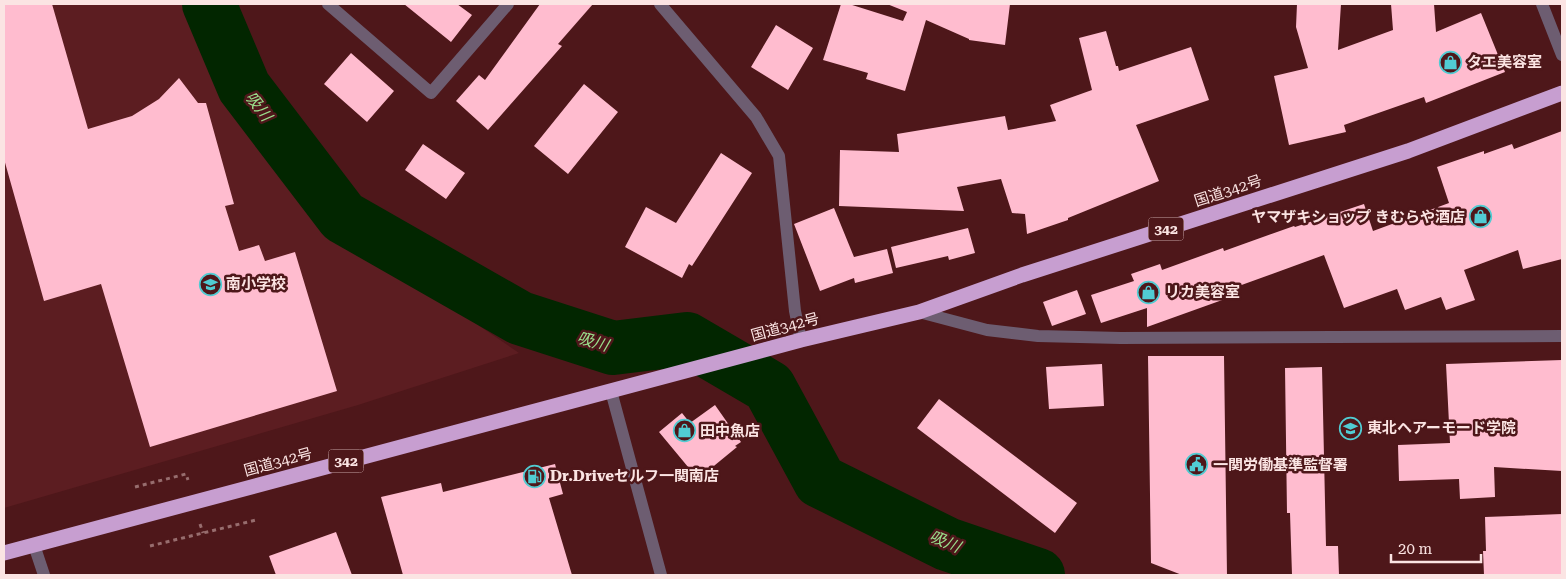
<svg xmlns="http://www.w3.org/2000/svg" width="1566" height="579" viewBox="0 0 1566 579" font-family="'Roboto Serif','Noto Sans JP',serif">
<rect width="100%" height="100%" fill="#4e171a"/>
<!-- built -->
<path fill="#5c1d21" d="M 4,4 L 192,4 L 206,43 L 315,214 L 519,353 L 358,405 L 4,508 Z"/>
<g fill="none" stroke-linecap="round" stroke-linejoin="round">
<!-- river -->
<path stroke="#022600" stroke-width="54" d="M 209,4 L 244,87 L 343,217 L 520,318 L 613,348 L 687,339 L 769,387 L 820,481 L 947,544 L 1038,575"/>
</g>
<!-- building -->
<path fill="#ffbccf" d="M 4,4 L 52,4 L 88,129 L 132,116 L 159,99 L 179,78 L 198,103 L 206,103 L 234,204 L 225,206 L 239,251 L 259,245 L 265,261 L 295,252 L 337,391 L 150,447 L 101,284 L 44,301 L 4,159 Z
M 404,4 L 457,4 L 472,15 L 451,42 Z
M 540,4 L 593,4 L 558,44 L 562,46 L 488,130 L 456,101 L 479,75 L 485,80 Z
M 841,4 L 849,4 L 903,21 L 907,12 L 887,4 L 1010,4 L 1005,45 L 969,40 L 969,39 L 926,20 L 905,91 L 866,79 L 868,73 L 823,60 Z
M 1297,4 L 1341,4 L 1338,50 L 1393,30 L 1391,4 L 1434,4 L 1436,32 L 1481,13 L 1505,72 L 1426,103 L 1424,97 L 1344,125 L 1346,132 L 1289,145 L 1274,76 L 1308,68 L 1296,27 Z
M 776,25 L 813,48 L 788,90 L 751,67 Z
M 1106,31 L 1116,66 L 1118,66 L 1119,71 L 1191,47 L 1209,100 L 1136,125 L 1159,181 L 1068,218 L 1068,220 L 1027,234 L 1025,214 L 1012,213 L 1001,179 L 957,187 L 964,211 L 839,206 L 840,150 L 899,152 L 897,134 L 1005,116 L 1008,130 L 1056,121 L 1050,105 L 1092,90 L 1079,38 Z
M 351,53 L 394,91 L 367,122 L 324,84 Z
M 584,84 L 618,112 L 568,174 L 534,146 Z
M 1562,131 L 1562,259 L 1523,269 L 1518,250 L 1464,270 L 1475,300 L 1446,310 L 1441,297 L 1405,310 L 1397,289 L 1344,308 L 1324,255 L 1236,287 L 1239,294 L 1147,327 L 1147,308 L 1101,323 L 1091,295 L 1134,281 L 1131,274 L 1160,264 L 1162,270 L 1223,248 L 1224,251 L 1294,226 L 1295,227 L 1364,204 L 1373,231 L 1449,203 L 1437,167 L 1484,151 L 1484,154 L 1512,144 L 1514,149 Z
M 423,144 L 465,173 L 446,199 L 405,170 Z
M 721,153 L 752,173 L 692,266 L 689,264 L 682,278 L 625,247 L 646,207 L 676,223 Z
M 834,208 L 854,257 L 887,249 L 893,273 L 855,283 L 854,278 L 820,291 L 794,224 Z
M 968,228 L 975,253 L 949,260 L 948,256 L 896,268 L 891,247 Z
M 1077,290 L 1086,314 L 1052,326 L 1043,302 Z
M 1148,356 L 1224,356 L 1227,575 L 1182,575 L 1151,563 Z
M 1562,360 L 1562,471 L 1494,467 L 1495,497 L 1460,499 L 1459,479 L 1399,481 L 1398,445 L 1450,443 L 1446,364 Z
M 1102,364 L 1104,406 L 1049,409 L 1046,367 Z
M 1322,367 L 1326,546 L 1338,546 L 1339,575 L 1292,575 L 1290,513 L 1287,513 L 1285,368 Z
M 939,399 L 1077,503 L 1055,533 L 917,428 Z
M 715,405 L 741,442 L 735,446 L 737,447 L 698,479 L 659,432 L 682,413 L 690,423 Z
M 555,464 L 563,494 L 549,498 L 572,575 L 403,575 L 381,497 L 441,483 L 443,492 Z
M 1562,514 L 1562,575 L 1484,575 L 1483,551 L 1486,551 L 1485,517 Z
M 336,532 L 352,575 L 276,575 L 269,556 Z"/>
<g fill="none" stroke-linecap="round" stroke-linejoin="round">
<!-- path -->
<path stroke="#976d6e" stroke-width="3" stroke-dasharray="4 4" stroke-linecap="butt" d="M 135,487 L 186,474 L 188,480
M 200,524 L 203,533
M 150,546 L 256,520"/>
<!-- minor -->
<path stroke="#6d5d71" stroke-width="12" d="M 328,4 L 431,93 L 508,4
M 660,4 L 756,117 L 779,156 L 795,311 L 801,340
M 1542,4 L 1562,55
M 919,312 L 987,330 L 1038,336 L 1121,338 L 1562,336
M 611,391 L 661,575
M 34,545 L 44,575"/>
<!-- highway -->
<path stroke="#c79ed0" stroke-width="15" d="M 4,553 L 801,340 L 919,312 L 1022,275 L 1408,151 L 1562,93"/>
</g>
<!-- icons -->
<defs>
<symbol id="shop-ring" viewBox="-11 -11 22 22"><circle r="9.5" fill="#4e171a" stroke="#51ccd3" stroke-width="1.5"/><path d="M-5-2.5h2.3a2.7 3.5 0 0 1 5.4 0H5L5.5 6h-11ZM-1.5-2.5h3a1.5 2.3 0 0 0-3 0Z" fill="#51ccd3"/></symbol>
<symbol id="school-ring" viewBox="-11 -11 22 22"><circle r="9.5" fill="#4e171a" stroke="#51ccd3" stroke-width="1.5"/><path d="M0-5L7-2L0 1L-7-2ZM-4 1L0 2.5L4 1V4Q0 6-4 4Z" fill="#51ccd3"/></symbol>
<symbol id="civic-ring" viewBox="-11 -11 22 22"><circle r="9.5" fill="#4e171a" stroke="#51ccd3" stroke-width="1.5"/><path d="M-.6-6.5H3V-4.5H.6V-3L4-1V1h2V6H-6V1h2V-1L-.6-3ZM-1.2 2.5V6h2.4V2.5Z" fill="#51ccd3"/></symbol>
<symbol id="fuel-ring" viewBox="-11 -11 22 22"><circle r="9.5" fill="#4e171a" stroke="#51ccd3" stroke-width="1.5"/><path d="M-5.5-6h7V0h2V4h1.3V-2.5L3-4.5l.8-.8L6-3V5H2.5V1h-1V6h-7ZM-4.2-4.7v3.2H.2V-4.7Z" fill="#51ccd3"/></symbol>
</defs>
<g fill-rule="evenodd">
<use href="#shop-ring" x="1438" y="50" width="25" height="25"/>
<use href="#shop-ring" x="1468" y="204" width="25" height="25"/>
<use href="#school-ring" x="198" y="272" width="25" height="25"/>
<use href="#shop-ring" x="1136" y="280" width="25" height="25"/>
<use href="#school-ring" x="1338" y="416" width="25" height="25"/>
<use href="#shop-ring" x="672" y="418" width="25" height="25"/>
<use href="#civic-ring" x="1184" y="452" width="25" height="25"/>
<use href="#fuel-ring" x="522" y="464" width="25" height="25"/>
</g>
<g text-anchor="middle" stroke-width="5" stroke-linejoin="round" paint-order="stroke">
<!-- shield labels -->
<g fill="#4e171a" stroke="#c7a6a7" stroke-width="1">
<rect x="1148.5" y="217.5" width="35" height="23" rx="4"/>
<rect x="328.5" y="449.5" width="35" height="23" rx="4"/>
</g>
<g font-size="14" font-weight="bold" fill="#fbe4e3">
<text x="1166" y="234">342</text>
<text x="346" y="466">342</text>
</g>
<!-- poi labels -->
<g font-size="15" font-weight="bold" fill="#fbe4e3" stroke="#4e171a" text-anchor="start">
<text x="1467" y="67">タエ美容室</text>
<text x="1465" y="222" text-anchor="end">ヤマザキショップ きむらや酒店</text>
<text x="226" y="289">南小学校</text>
<text x="1165" y="297">リカ美容室</text>
<text x="1367" y="433">東北ヘアーモード学院</text>
<text x="700" y="436">田中魚店</text>
<text x="1213" y="470">一関労働基準監督署</text>
<text x="550" y="481">Dr.Driveセルフ一関南店</text>
</g>
<!-- street labels -->
<g font-size="15" fill="#fbe4e3" stroke="#4e171a">
<text transform="translate(1228 191) rotate(-18)" y="5">国道342号</text>
<text transform="translate(785 327) rotate(-15)" y="5">国道342号</text>
<text transform="translate(278 462) rotate(-15)" y="5">国道342号</text>
</g>
<!-- water labels -->
<g font-size="16" font-style="italic" fill="#9adf8c" stroke="#4e171a">
<text transform="translate(259 106) rotate(53)" y="6">吸川</text>
<text transform="translate(593 341) rotate(16)" y="6">吸川</text>
<text transform="translate(945 541) rotate(23)" y="6">吸川</text>
</g>
</g>
<!-- border -->
<rect width="1566" height="579" fill="none" stroke="#fbe4e3" stroke-width="10"/>
<!-- scale -->
<path d="M1391 554v8h90v-8" fill="none" stroke="#fbe4e3" stroke-width="2.5"/>
<text x="1398" y="554" font-size="15" fill="#fbe4e3" stroke="#4e171a" stroke-width="4" paint-order="stroke">20 m</text>
</svg>
